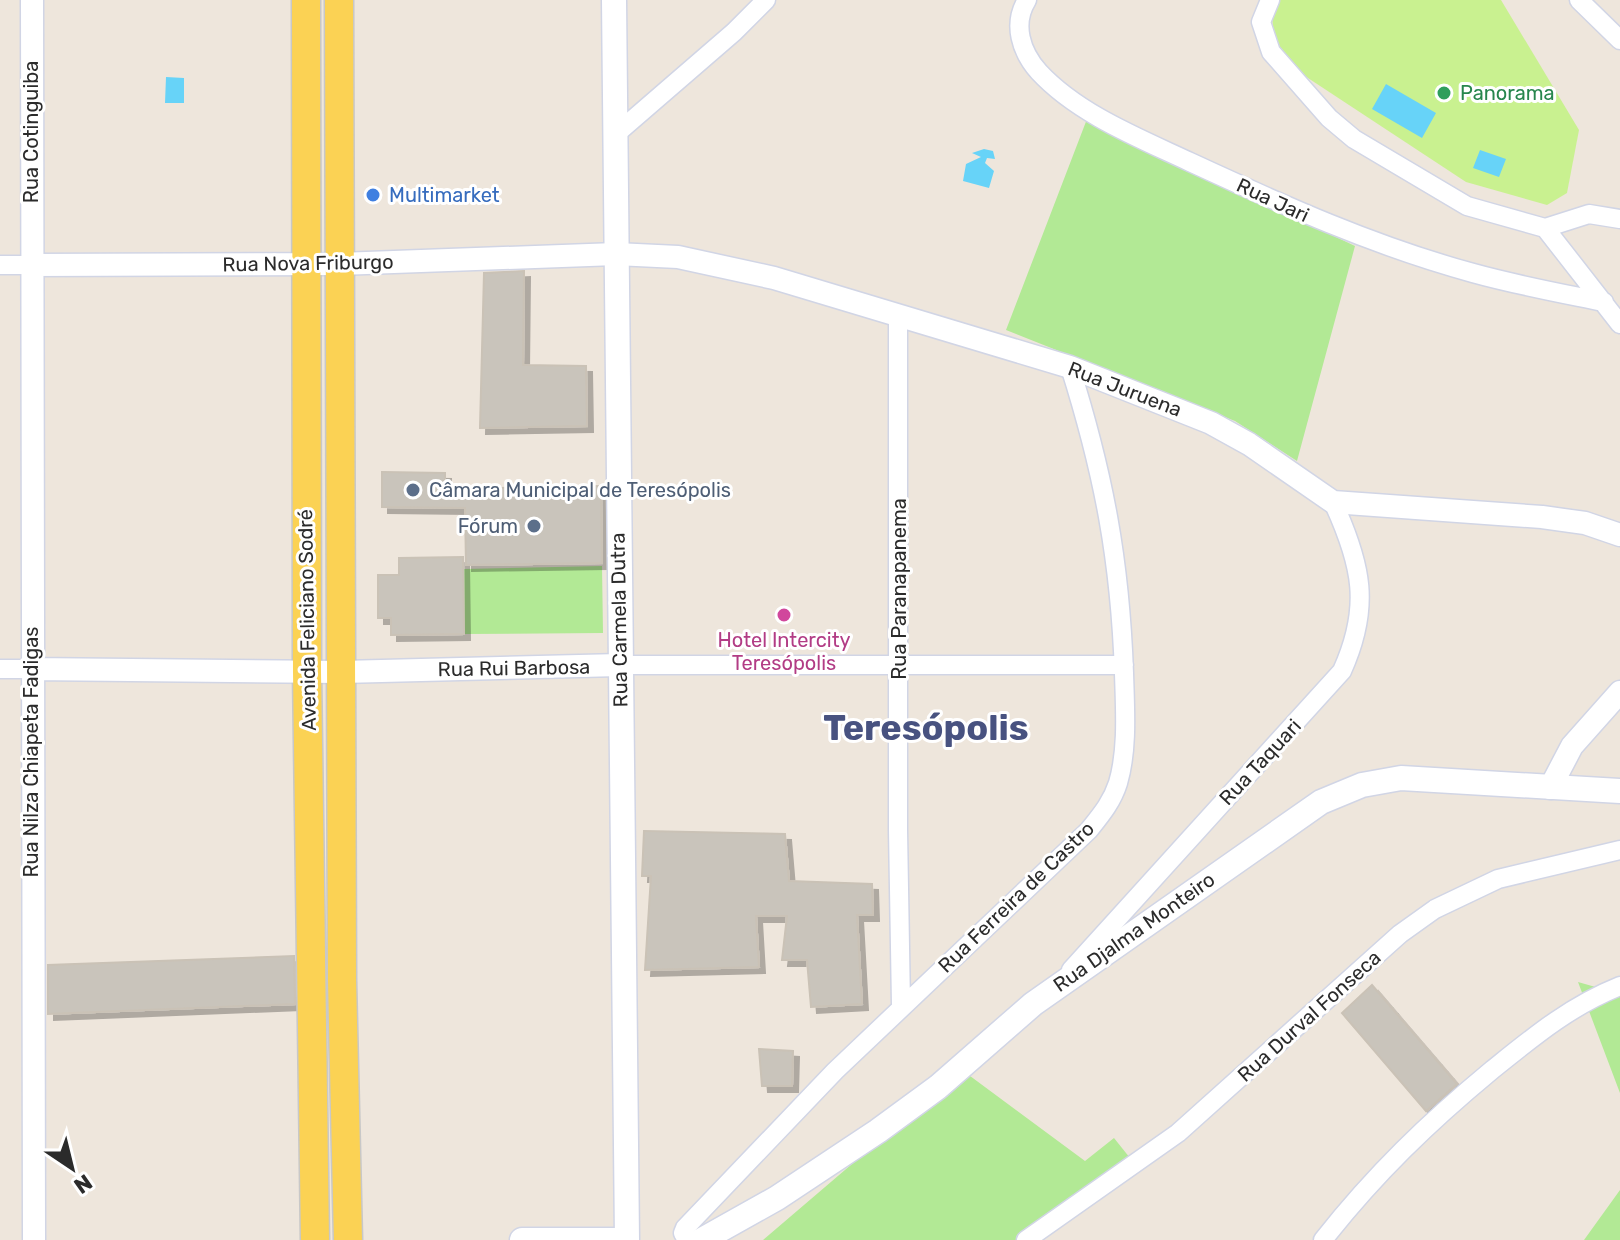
<svg xmlns="http://www.w3.org/2000/svg" width="1620" height="1240" viewBox="0 0 1620 1240" font-family="Rubik,sans-serif">
<defs>
<filter id="shadow"><feDropShadow dx="6" dy="6" stdDeviation="0" flood-color="#0004"/></filter>
</defs>
<rect width="100%" height="100%" fill="#eee6dc"/>
<!-- green -->
<path fill="#b2e995" d="M 1087,119 L 1355,246 L 1297,461 L 1235,421 L 1006,330 Z
M 602,566 L 603,633 L 464,634 L 464,569 Z
M 1578,982 L 1620,994 L 1620,1093 Z
M 962,1070 L 1085,1161 L 1114,1138 L 1134,1163 L 1024,1240 L 763,1240 Z
M 1620,1190 L 1620,1240 L 1584,1240 Z"/>
<!-- pitch -->
<path fill="#c9f190" d="M 1280,0 L 1501,0 L 1579,130 L 1567,193 L 1547,205 L 1466,182 L 1276,57 L 1271,7 Z"/>
<!-- water -->
<path fill="#67d3f8" d="M 166,77 L 184,78 L 184,103 L 165,103 Z
M 1386,84 L 1436,113 L 1422,138 L 1372,109 Z
M 984,149 L 993,151 L 995,159 L 987,158 L 985,163 L 994,171 L 989,188 L 963,181 L 966,164 L 981,157 L 972,153 Z
M 1480,150 L 1506,159 L 1499,177 L 1473,168 Z"/>
<!-- building -->
<path fill="#c9c4bb" stroke="#cac2b6" stroke-width="2" filter="url(#shadow)" d="M 524,271 L 523,365 L 586,366 L 587,426 L 480,428 L 484,273 Z
M 382,472 L 445,473 L 445,489 L 601,486 L 602,563 L 466,565 L 465,508 L 382,507 Z
M 463,557 L 464,634 L 391,635 L 391,618 L 378,618 L 378,575 L 399,575 L 399,558 Z
M 644,831 L 785,834 L 789,881 L 872,884 L 873,915 L 857,915 L 862,1004 L 811,1007 L 807,960 L 782,960 L 787,916 L 756,916 L 759,967 L 645,970 L 651,876 L 642,876 Z
M 294,956 L 295,1004 L 48,1014 L 48,965 Z
M 1372,985 L 1457,1084 L 1426,1111 L 1342,1013 Z
M 759,1049 L 793,1051 L 792,1086 L 762,1086 Z"/>
<g fill="none" stroke-linecap="round" stroke-linejoin="round">
<defs>
<path id="minor" d="M 1027,0 C 1012,24 1021,52 1039,72 C 1078,114 1139,138 1190,162 C 1283,205 1374,246 1473,273 C 1516,285 1560,293 1604,302
M 1270,0 L 1261,22 L 1271,52 L 1329,118 L 1354,139 L 1467,206 L 1545,228 L 1620,324
M 1579,0 L 1620,40
M 616,134 L 734,32 L 766,0
M 1545,228 L 1589,214 L 1620,219
M 0,265 L 30,265
M 898,317 L 898,830 L 901,1005
M 620,665 L 1124,665
M 0,669 L 30,669
M 1071,970 L 1342,671 C 1371,607 1362,565 1333,502
M 687,1240 L 683,1233 L 685,1228 L 835,1071 L 1089,830 C 1101,815 1112,802 1118,783 C 1128,749 1125,709 1124,673 C 1120,560 1104,475 1070,367
M 1026,1240 L 1178,1133 L 1400,934 L 1435,909 L 1498,879 L 1620,850
M 1323,1240 C 1375,1174 1428,1123 1492,1070 C 1533,1037 1570,1006 1620,986"/>
<path id="tertiary" d="M 32,0 L 34,1240
M 30,265 L 339,264 L 616,254 L 678,257 L 774,278 L 1070,367 L 1211,423 L 1249,444 L 1333,502 L 1542,517 L 1585,523 L 1620,535
M 30,669 L 342,672 L 620,665
M 1550,788 L 1572,746 L 1620,692"/>
<path id="secondary" d="M 614,0 L 627,1240
M 522,1240 L 627,1240
M 702,1240 L 777,1198 L 878,1131 L 938,1087 L 1033,1004 L 1321,802 L 1362,785 L 1401,778 L 1620,791"/>
<path id="primary" d="M 306,0 L 307,672 L 315,1240
M 339,0 L 342,980 L 348,1240"/>
</defs>
<!-- minor casing -->
<use href="#minor" stroke="#d1d5e5" stroke-width="21"/>
<!-- tertiary casing -->
<use href="#tertiary" stroke="#d1d5e5" stroke-width="25"/>
<!-- secondary casing -->
<use href="#secondary" stroke="#d1d5e5" stroke-width="27"/>
<!-- primary casing -->
<use href="#primary" stroke="#c8c8c8" stroke-width="31"/>
<!-- minor -->
<use href="#minor" stroke="#fff" stroke-width="18"/>
<!-- tertiary -->
<use href="#tertiary" stroke="#fff" stroke-width="22"/>
<!-- secondary -->
<use href="#secondary" stroke="#fff" stroke-width="24"/>
<!-- primary -->
<use href="#primary" stroke="#fbd254" stroke-width="28"/>
</g>
<!-- markers -->
<circle fill="#2e9e5b" stroke="#fff" stroke-width="3" cx="1444" cy="93" r="8"/>
<circle fill="#3f7fe0" stroke="#fff" stroke-width="3" cx="373" cy="195" r="8"/>
<g fill="#5c6f8a" stroke="#fff" stroke-width="3">
<circle cx="413" cy="490" r="8"/>
<circle cx="534" cy="526" r="8"/>
</g>
<circle fill="#d1479c" stroke="#fff" stroke-width="3" cx="784" cy="615" r="8"/>
<g text-anchor="middle" stroke-width="6" stroke-linejoin="round" paint-order="stroke">
<!-- leisure labels -->
<g font-size="20" fill="#27864d" stroke="#fff" text-anchor="start">
<text x="1460" y="100">Panorama</text>
</g>
<!-- street labels -->
<g font-size="20" fill="#2b2b2b" stroke="#fff">
<text transform="translate(31 132) rotate(-90)" y="7">Rua Cotinguiba</text>
<text transform="translate(1273 200) rotate(25)" y="7">Rua Jari</text>
<text transform="translate(308 263) rotate(-1)" y="7">Rua Nova Friburgo</text>
<text transform="translate(1125 389) rotate(21)" y="7">Rua Juruena</text>
<text transform="translate(899 589) rotate(-90)" y="7">Rua Paranapanema</text>
<text transform="translate(307 620) rotate(-91)" y="7">Avenida Feliciano Sodré</text>
<text transform="translate(619 620) rotate(-91)" y="7">Rua Carmela Dutra</text>
<text transform="translate(514 668) rotate(-1)" y="7">Rua Rui Barbosa</text>
<text transform="translate(31 752) rotate(-90)" y="7">Rua Nilza Chiapeta Fadigas</text>
<text transform="translate(1260 762) rotate(-47)" y="7">Rua Taquari</text>
<text transform="translate(1016 897) rotate(-44)" y="7">Rua Ferreira de Castro</text>
<text transform="translate(1134 932) rotate(-35)" y="7">Rua Djalma Monteiro</text>
<text transform="translate(1309 1016) rotate(-42)" y="7">Rua Durval Fonseca</text>
</g>
<!-- shop labels -->
<g font-size="20" fill="#366cbe" stroke="#fff" text-anchor="start">
<text x="389" y="202">Multimarket</text>
</g>
<!-- service labels -->
<g font-size="20" fill="#4e5e75" stroke="#fff" text-anchor="start">
<text x="429" y="497">Câmara Municipal de Teresópolis</text>
<text x="518" y="533" text-anchor="end">Fórum</text>
</g>
<!-- hotel labels -->
<g font-size="20" fill="#b23c85" stroke="#fff">
<text x="784" y="647">Hotel Intercity<tspan x="784" dy="23">Teresópolis</tspan></text>
</g>
<!-- town labels -->
<g font-size="36" font-weight="bold" fill="#485280" stroke="#fff">
<text x="926" y="740">Teresópolis</text>
</g>
</g>
<!-- north arrow -->
<g transform="translate(72 1168) rotate(145)" stroke="#ffffff" stroke-width="6" paint-order="stroke">
<path d="M0-6L14 30L0 20L-14 30Z" fill="#2b2b2b"/>
<text y="-12" font-size="22" font-weight="bold" text-anchor="middle" fill="#2b2b2b">N</text>
</g>
</svg>
